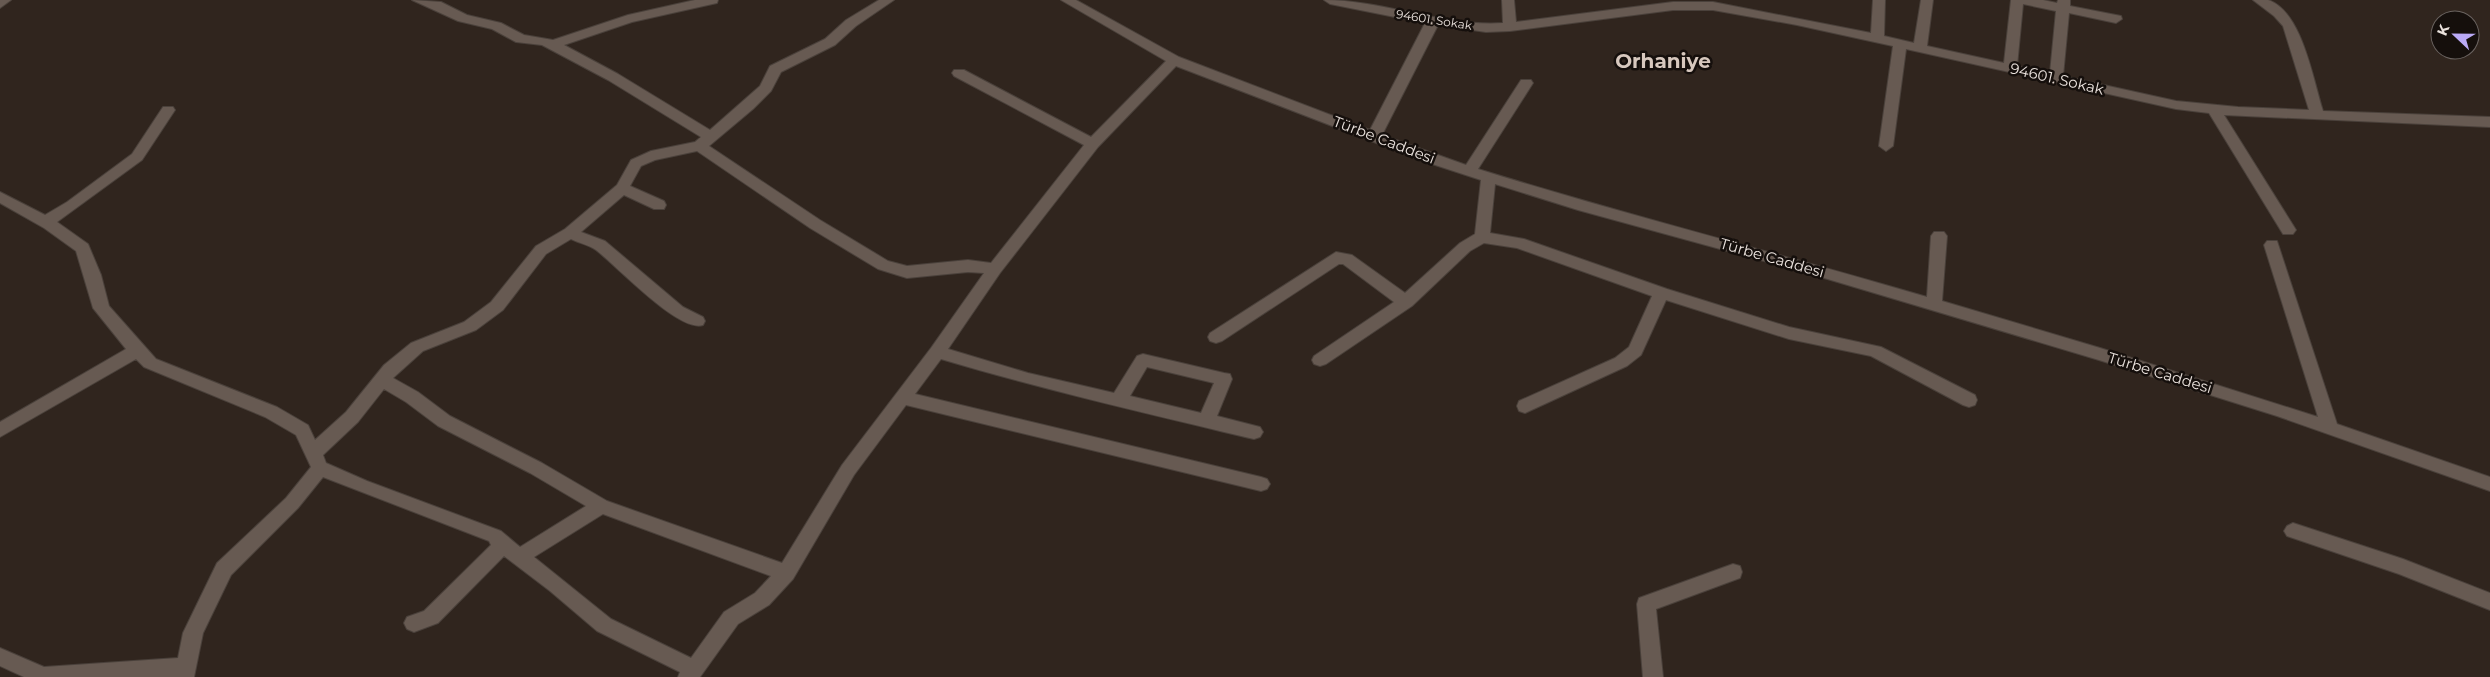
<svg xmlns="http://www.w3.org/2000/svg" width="2490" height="677" viewBox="0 0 2490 677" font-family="Montserrat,sans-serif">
<rect width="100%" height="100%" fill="#30251e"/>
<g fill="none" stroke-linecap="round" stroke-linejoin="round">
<defs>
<path id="minor" d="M 0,0 L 11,0 L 0,8 Z
M 412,0 L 441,2 L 467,15 L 501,23 L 524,35 L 553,40 L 628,15 L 695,0 L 718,0 L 717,3 L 632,22 L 564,45 L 618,74 L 710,130 L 760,86 L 770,66 L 825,39 L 846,20 L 879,0 L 894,0 L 856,26 L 835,45 L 781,72 L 771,91 L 753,109 L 709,146 L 820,220 L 888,261 L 907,266 L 968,260 L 991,263 L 1084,145 L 954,76 L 952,73 L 954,70 L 964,70 L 1091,137 L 1166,61 L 1061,0 L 1076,0 L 1179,57 L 1370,130 L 1425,23 L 1330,4 L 1324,0 C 1384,0 1443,27 1503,23 L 1502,0 L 1514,0 L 1516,22 L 1673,2 L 1713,2 L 1871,33 L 1873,0 L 1885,0 L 1884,36 L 1914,43 L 1921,0 L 1933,0 L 1927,46 L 2004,63 L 2011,0 L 2043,0 L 2057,3 L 2058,0 L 2070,0 L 2070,6 L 2121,16 L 2122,19 L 2116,23 L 2069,13 L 2063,76 L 2176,101 L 2238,107 L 2309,110 L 2283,26 L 2274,16 L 2253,0 C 2257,0 2264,0 2268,0 C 2302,11 2313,80 2323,111 L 2490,117 L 2490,127 L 2224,115 L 2296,230 L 2293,234 L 2283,234 L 2209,113 L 2176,109 L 1906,49 L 1893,146 L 1886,151 L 1879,146 L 1893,46 L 1797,25 L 1713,10 L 1673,10 L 1510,31 L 1486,32 L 1438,25 L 1382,135 L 1466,165 L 1521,80 L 1531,80 L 1533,83 L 1478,169 C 1626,215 1777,253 1927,297 L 1931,236 L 1934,232 L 1944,232 L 1947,236 L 1942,301 L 2100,348 L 2318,417 L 2264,245 L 2267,241 L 2277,241 L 2337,424 L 2490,477 L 2490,491 L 2277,416 L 2099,360 L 1804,272 L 1578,210 L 1495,184 L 1490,233 L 1524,239 L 1667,289 L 1789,327 L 1881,347 L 1975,395 L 1977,400 L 1975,405 L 1969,407 L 1963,405 L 1871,356 L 1789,339 L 1666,300 L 1641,355 L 1627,366 L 1525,413 L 1519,411 L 1517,406 L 1519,401 L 1615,358 L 1629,347 L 1652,296 L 1517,248 L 1484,243 L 1470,251 L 1412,306 L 1326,364 L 1320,366 L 1314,364 L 1312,360 L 1314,356 L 1394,302 L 1343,264 L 1339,264 L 1222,341 L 1216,343 L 1210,341 L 1208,337 L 1210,333 L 1336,252 L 1352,255 L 1405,293 L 1460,243 L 1475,234 L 1481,180 L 1426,162 L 1176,66 L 1098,147 L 1000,273 L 948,349 L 1028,373 L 1114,393 L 1137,356 L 1143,354 L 1224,373 L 1230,374 L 1232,379 L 1217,416 L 1260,427 L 1263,432 L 1260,437 L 1254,439 C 1149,414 1045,390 941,359 L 915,394 L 1261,477 L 1267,479 L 1270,484 L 1267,489 L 1261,491 L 906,405 L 854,475 L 793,579 L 769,605 L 738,624 L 700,677 L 678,677 L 680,672 L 597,631 L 550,591 L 504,556 L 438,623 L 414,632 L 407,629 L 404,623 L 407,617 L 424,611 L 491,545 L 489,541 L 323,477 L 298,508 L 231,575 L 203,633 L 194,677 L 24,677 L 0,666 L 0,648 L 44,667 L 178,658 L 183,633 L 217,563 L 286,498 L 311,467 L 296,435 L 265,417 L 144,367 L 136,359 L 0,437 L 0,422 L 126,349 L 93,308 L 76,251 L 44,228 L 0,203 L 0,192 L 45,215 L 67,202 L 132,154 L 163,107 L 173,107 L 175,110 L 142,160 L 57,222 L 88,244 L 101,275 L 109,306 L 156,359 L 277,407 L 308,425 L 315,440 L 346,412 L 384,365 L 411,343 L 464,322 L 491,302 L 536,246 L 565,229 L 617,185 L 631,160 L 651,151 L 695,142 L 701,137 L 608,80 L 542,45 L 516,42 L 492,29 L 458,21 ZM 2023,4 L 2056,11 L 2050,73 L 2017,66 ZM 697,151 L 810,228 L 878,269 L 907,278 L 968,272 L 984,273 L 931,348 L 842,465 L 782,563 L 607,501 L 542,463 L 450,416 L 418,392 L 393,378 L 423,351 L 476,330 L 503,310 L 546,254 L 571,239 C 579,243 589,245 596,250 C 617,266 679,333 703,325 L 705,321 L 703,317 L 683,307 L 605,241 L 581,232 L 624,195 L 654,209 L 664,209 L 666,205 L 664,201 L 630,186 L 641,166 L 655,160 ZM 1147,367 L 1214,383 L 1201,413 L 1130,396 ZM 384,389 L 406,402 L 438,426 L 530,473 L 586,506 L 520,547 L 501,531 L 367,481 L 326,463 L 323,455 L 358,422 ZM 603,514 L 771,576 L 755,593 L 724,612 L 691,658 L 611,619 L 534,557 Z
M 2293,523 L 2403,559 L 2490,593 L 2490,610 L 2399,574 L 2287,536 L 2284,531 L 2287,526 Z
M 1733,564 L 1740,566 L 1742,572 L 1740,578 L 1656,609 L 1663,677 L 1643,677 L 1637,604 L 1639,598 Z"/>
</defs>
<!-- minor casing -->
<use href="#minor" stroke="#4a413b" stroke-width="2"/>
<!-- minor -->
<use href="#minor" fill="#675a52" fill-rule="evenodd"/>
</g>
<g text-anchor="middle" stroke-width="5" stroke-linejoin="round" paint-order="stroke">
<!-- far-street labels -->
<g font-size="12" fill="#eae2dd" stroke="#150f0c">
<text transform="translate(1434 20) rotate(9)" y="4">94601. Sokak</text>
</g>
<!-- street labels -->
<g font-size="15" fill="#eae2dd" stroke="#150f0c">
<text transform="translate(2057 79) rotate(13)" y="5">94601. Sokak</text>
<text transform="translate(1384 140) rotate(21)" y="5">Türbe Caddesi</text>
<text transform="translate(1772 258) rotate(16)" y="5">Türbe Caddesi</text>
<text transform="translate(2160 373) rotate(17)" y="5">Türbe Caddesi</text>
</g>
<!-- district labels -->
<g font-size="20" font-weight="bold" fill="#d7c8be" stroke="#150f0c">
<text x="1663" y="68">Orhaniye</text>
</g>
</g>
<!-- north arrow -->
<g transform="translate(2455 35) rotate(292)"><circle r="24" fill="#150f0c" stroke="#6a6360"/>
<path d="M0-4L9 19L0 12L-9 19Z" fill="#baaaf7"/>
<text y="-8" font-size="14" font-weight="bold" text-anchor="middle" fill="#eae2dd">K</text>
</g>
</svg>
